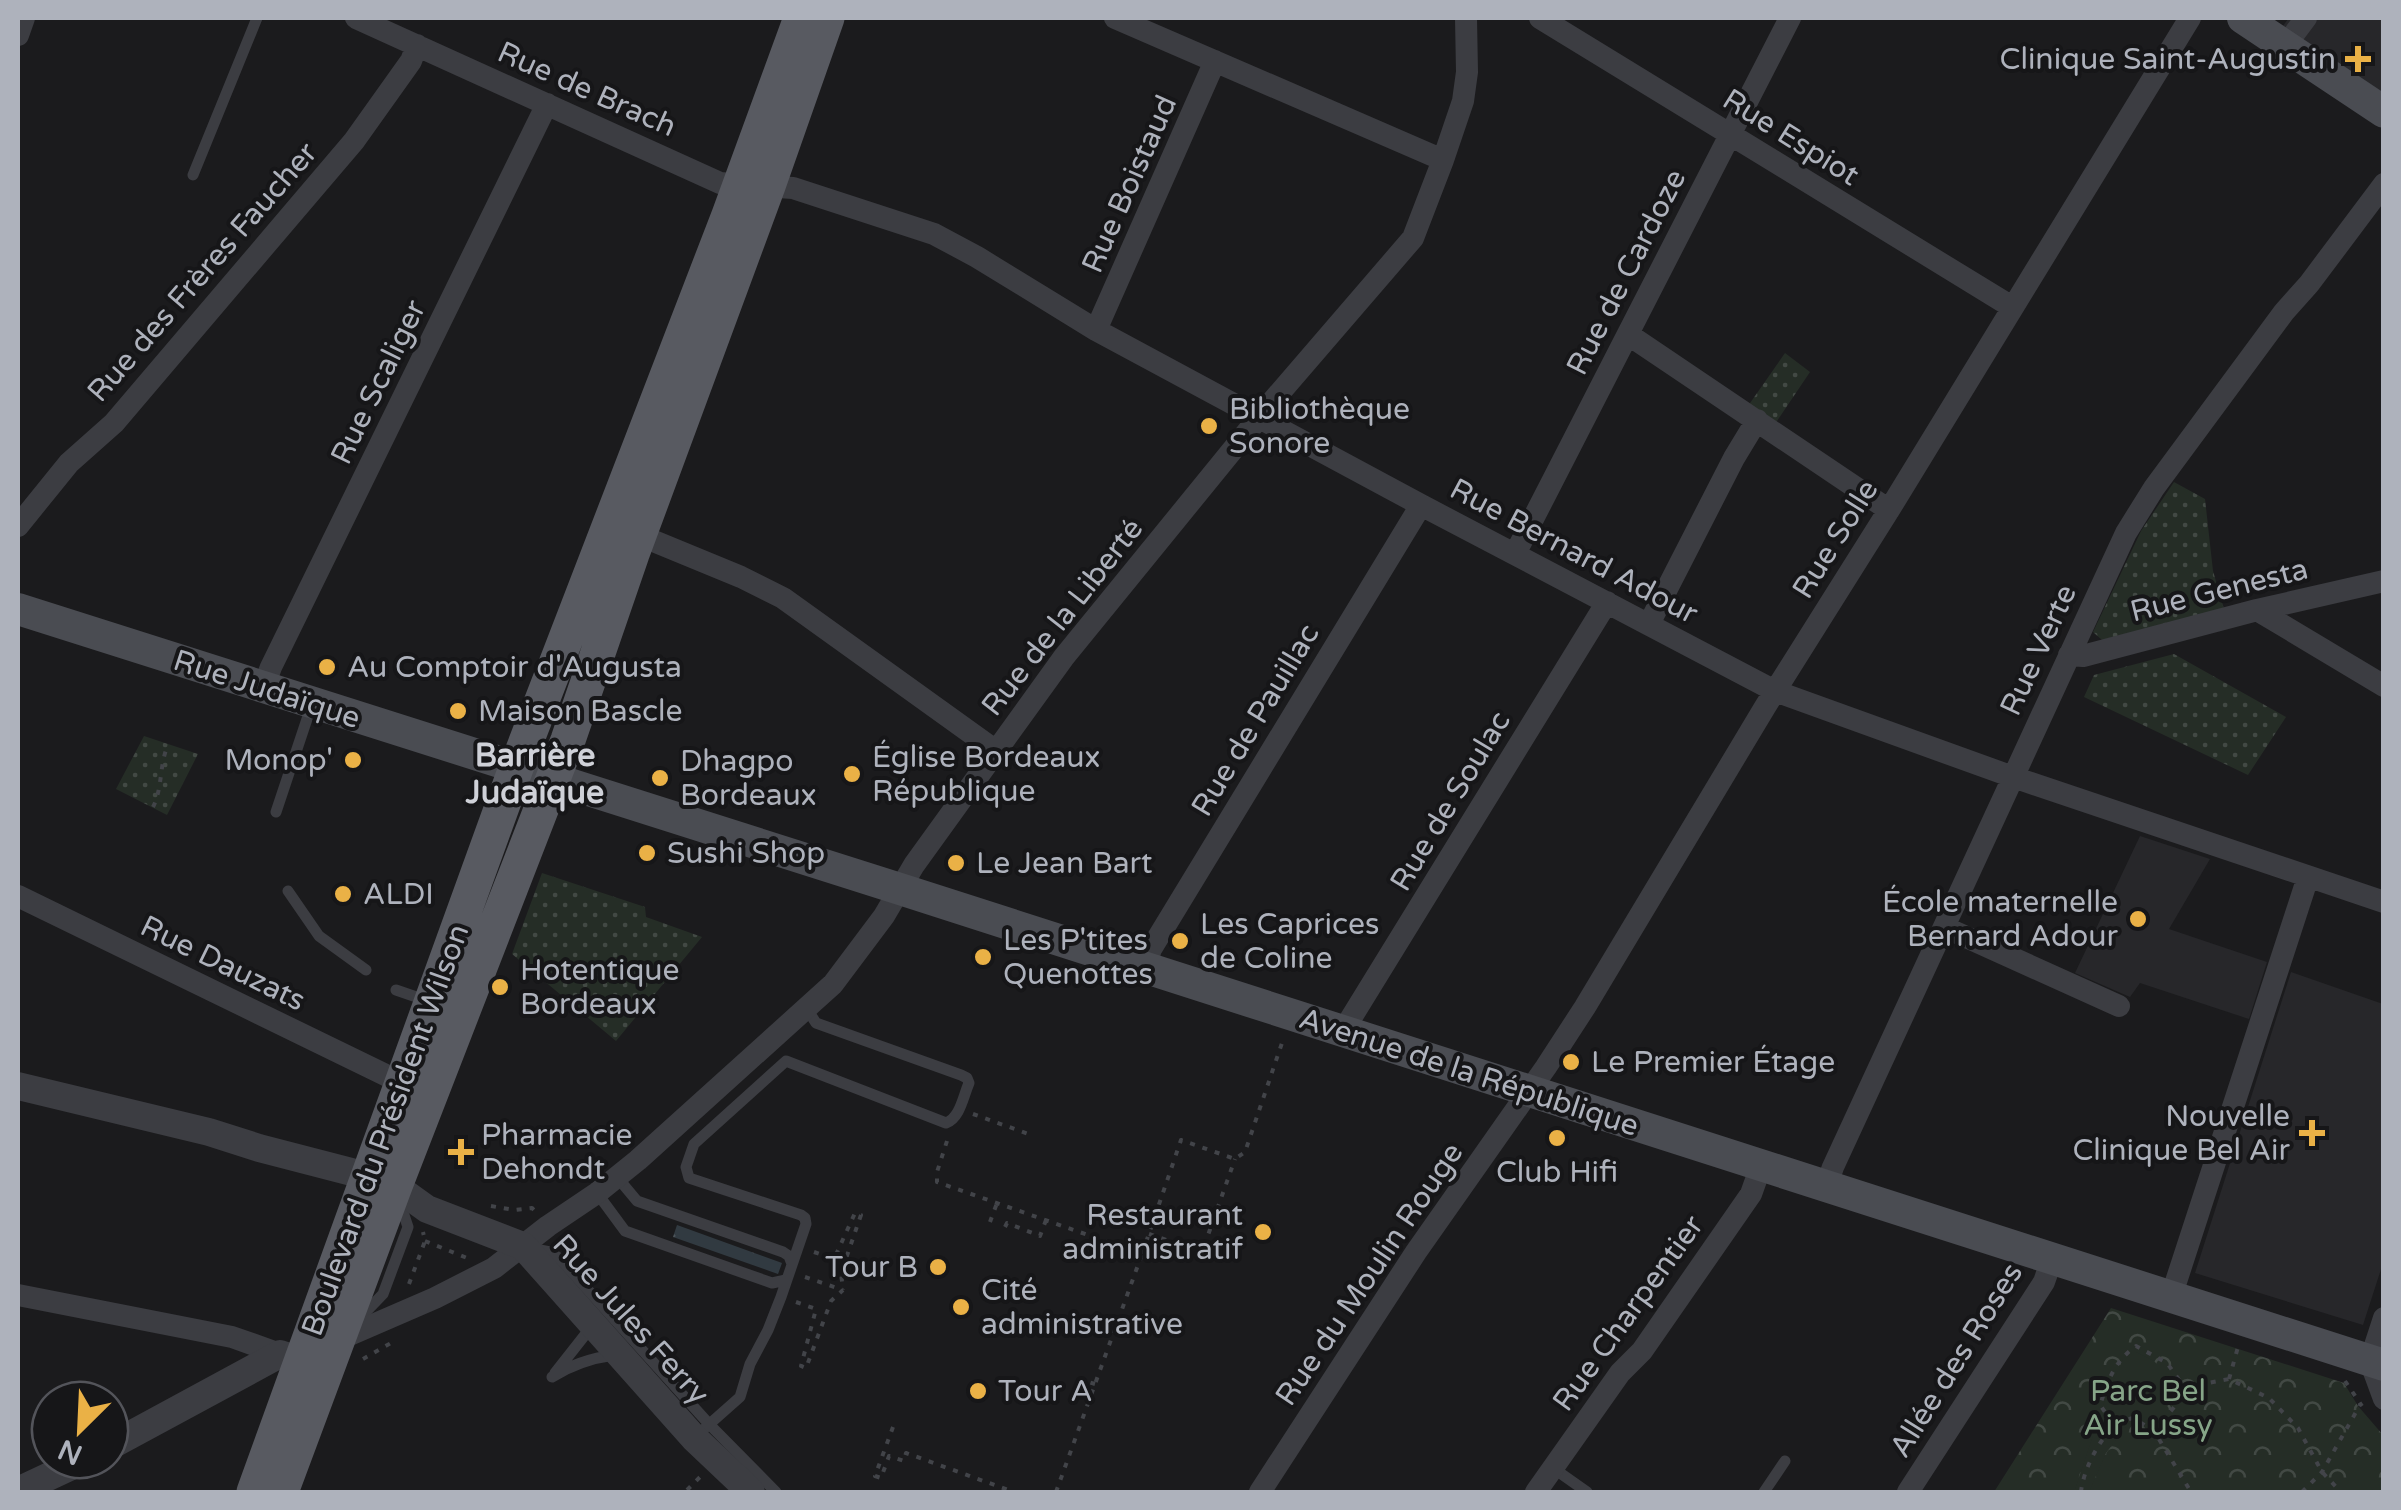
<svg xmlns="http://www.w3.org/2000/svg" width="2401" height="1510" viewBox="0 0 2401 1510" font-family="'Varela Round',sans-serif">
<defs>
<pattern id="park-crowns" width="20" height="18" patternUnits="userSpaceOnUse" patternTransform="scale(2.5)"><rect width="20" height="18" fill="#252d26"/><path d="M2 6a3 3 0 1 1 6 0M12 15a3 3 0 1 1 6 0" fill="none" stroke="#424944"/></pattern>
<pattern id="garden-dots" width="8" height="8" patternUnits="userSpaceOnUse" patternTransform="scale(2.5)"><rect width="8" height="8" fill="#252d26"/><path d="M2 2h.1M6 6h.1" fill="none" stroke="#424944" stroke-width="1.8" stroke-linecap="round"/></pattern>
<pattern id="water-ripples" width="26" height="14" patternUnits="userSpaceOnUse" patternTransform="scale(2.5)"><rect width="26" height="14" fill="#313a41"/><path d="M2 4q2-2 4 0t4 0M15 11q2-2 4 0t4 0" fill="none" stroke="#4c545a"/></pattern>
</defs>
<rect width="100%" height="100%" fill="#1b1b1d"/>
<!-- built -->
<path fill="#27272a" d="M 2289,18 L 2383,18 L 2383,93 L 2282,27 Z
M 2140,836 L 2210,859 L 2169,929 L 2267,962 L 2249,1019 L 2140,983 L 2130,997 L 2075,973 Z
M 2291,972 L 2383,1004 L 2383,1263 L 2363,1325 L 2195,1273 Z"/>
<!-- park -->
<path fill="url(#park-crowns)" d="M 2111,1308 L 2344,1383 L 2358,1406 L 2383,1435 L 2383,1492 L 1994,1492 Z"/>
<!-- garden -->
<path fill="url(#garden-dots)" d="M 1785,353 L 1810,372 L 1775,424 L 1748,406 Z
M 2174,482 L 2205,499 L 2213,571 L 2224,609 L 2102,640 L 2093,632 L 2141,531 Z
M 2174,654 L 2286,717 L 2248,775 L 2084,697 L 2094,675 Z
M 144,736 L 198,754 L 167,815 L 116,789 Z
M 542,873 L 645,907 L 646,917 L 702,937 L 616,1041 L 512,954 Z"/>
<!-- pitch -->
<path fill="#252d26" d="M 2134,1351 L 2154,1361 L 2181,1389 L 2152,1425 L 2129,1423 L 2106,1453 L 2089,1492 L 2074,1492 L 2104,1403 L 2123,1359 Z"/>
<!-- water -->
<path fill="url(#water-ripples)" d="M 677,1225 L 782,1263 L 778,1274 L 673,1237 Z"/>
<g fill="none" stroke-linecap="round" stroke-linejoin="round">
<!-- path -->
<path stroke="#424449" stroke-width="4" stroke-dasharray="5 8" stroke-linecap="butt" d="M 153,807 C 163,787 159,765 168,745
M 973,1114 L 1034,1136
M 947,1141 L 937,1172 L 937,1182 L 1142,1254 L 1181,1140 L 1235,1159 L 1245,1152 L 1284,1037
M 491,1206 L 514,1210 L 532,1208 L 535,1211
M 990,1222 L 997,1203
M 1005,1227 L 1007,1223 L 1040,1236 L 1046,1220
M 1149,1234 L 1202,1252
M 425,1241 L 467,1258
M 814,1252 L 834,1259 L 855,1213 L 861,1215 L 841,1273 L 843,1290
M 1208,1254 L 1202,1252 L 1235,1159
M 805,1277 L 843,1290
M 409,1284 L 425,1241 L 423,1232
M 796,1302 L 816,1309 L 801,1366 L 806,1368 L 831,1301 L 843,1290
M 363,1359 L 391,1343 L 392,1341
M 1078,1379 L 1095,1384
M 2229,1379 L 2238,1347
M 2345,1381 L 2362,1406
M 893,1427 L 875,1476 L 881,1478 L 889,1456 L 904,1461 L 906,1453 L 1014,1492
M 2154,1431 L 2192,1386 L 2229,1379 L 2269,1398 L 2298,1428 L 2322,1472 L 2341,1492
M 2106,1434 L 2112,1422 L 2100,1405 C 2109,1379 2113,1363 2136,1346 L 2167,1363 L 2187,1391
M 687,1490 L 701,1476
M 1056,1492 L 1142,1254
M 2081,1492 C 2083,1471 2099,1438 2117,1424 C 2120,1422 2128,1419 2133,1418 L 2154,1431 L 2191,1492
M 2302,1492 L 2322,1472 L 2360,1405"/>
<!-- service -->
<path stroke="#3c3d42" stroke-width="11" d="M 193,175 L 257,18
M 276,812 L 311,707
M 288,891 L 319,936 L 366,970
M 396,990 L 428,1001
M 617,1177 L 637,1201 L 783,1252 L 789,1256 L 792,1264
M 597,1193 L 625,1231 L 772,1283 L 786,1280
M 535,1249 L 550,1252 L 559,1258 L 709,1424 L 776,1492
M 359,1319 L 383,1294 L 408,1227 L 400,1203
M 555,1373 L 592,1326
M 552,1377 C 571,1365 592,1358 614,1355
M 696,1436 L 740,1397 L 750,1364 L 768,1330 L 781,1297 L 806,1224 L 805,1218 L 801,1215 L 689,1178 L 686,1167 L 694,1144 L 786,1061 L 946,1123 C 960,1118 963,1097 969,1083 L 967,1078 L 961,1075 L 816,1023 L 807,1009
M 1553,1468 L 1587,1492
M 1764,1492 L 1785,1461"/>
<!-- minor -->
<path stroke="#3c3d42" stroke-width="22" d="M 356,18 L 720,183 L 793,188 L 934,234 L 977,257 L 1096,330 L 1421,505 L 1775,691 L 2013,777 L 2384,902
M 1115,18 L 1443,160
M 1540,18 L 2012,307
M 18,35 L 24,18
M 2285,46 L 2306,18
M 1096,330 L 1215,61
M 1629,335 L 1889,510
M 18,526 L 69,463 L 114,423 L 354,141 L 411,61 L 417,45
M 639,535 L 741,577 L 783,598 L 996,751
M 1515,554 L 1790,18
M 2257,610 L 2384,686
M 1649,624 L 1734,458 L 1757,420
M 2069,655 L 2083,656 L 2257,610 L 2384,581
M 263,688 L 271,667 L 547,104
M 18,896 L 402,1083
M 1944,927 L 2119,1006
M 1145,968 L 1151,949 L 1421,505
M 1343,1031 L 1607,602
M 1826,1187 L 1833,1167 L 2126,533 L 2154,488 L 2284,312 L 2309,284 L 2384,184
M 18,1295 L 232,1337 L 280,1354
M 2171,1297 L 2308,877
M 2384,1318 L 2370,1361 L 2384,1399
M 338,1340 L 435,1298 L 494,1268 L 548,1226 L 597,1193 L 638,1160 L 833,984 L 884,916 L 914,865 L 1064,657 L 1270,404 L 1413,238 L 1443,160 L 1463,101 L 1467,72 L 1466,18
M 1260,1492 L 1416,1252 L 1546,1067 L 1585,1007 L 1765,707 L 1889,510 L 2190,18
M 1536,1492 L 1620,1373 L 1642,1351 L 1751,1194 L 1761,1166
M 1908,1492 L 2044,1282 L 2052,1259"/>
<!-- tertiary -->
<path stroke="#3c3d42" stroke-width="28" d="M 18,1086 L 209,1132 L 259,1148 L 367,1176 L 395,1186 L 427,1209 L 523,1246 L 694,1438 L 751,1492
M 110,1446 L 280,1354 L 301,1361 L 317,1352
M 18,1491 L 84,1460"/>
<!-- secondary -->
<path stroke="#4a4c52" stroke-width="32" d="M 2243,18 L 2384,112
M 18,609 L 900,889 L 2384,1365"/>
<!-- primary -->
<path stroke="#585a61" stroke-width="35" d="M 254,1492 L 516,768 L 729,215 L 801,18
M 281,1492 L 395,1186 L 568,740 L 632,554 L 768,186 L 827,18"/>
</g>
<!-- markers -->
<g fill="#eab146" stroke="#161618" stroke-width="4">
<path d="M2353 44h10v10h10v10h-10v10h-10v-10h-10v-10h10z"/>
<circle cx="1209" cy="426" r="10"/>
<circle cx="327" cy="667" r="10"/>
<circle cx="458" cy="711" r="10"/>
<circle cx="353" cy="760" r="10"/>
<circle cx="852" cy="774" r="10"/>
<circle cx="660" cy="778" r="10"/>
<circle cx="647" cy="853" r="10"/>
<circle cx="956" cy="863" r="10"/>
<circle cx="343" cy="894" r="10"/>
<circle cx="2138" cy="919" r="10"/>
<circle cx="1180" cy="941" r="10"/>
<circle cx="983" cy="957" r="10"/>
<circle cx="500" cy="987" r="10"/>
<circle cx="1571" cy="1062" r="10"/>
<path d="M2307 1118h10v10h10v10h-10v10h-10v-10h-10v-10h10z"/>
<circle cx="1557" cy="1138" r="10"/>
<path d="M456 1137h10v10h10v10h-10v10h-10v-10h-10v-10h10z"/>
<circle cx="1263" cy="1232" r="10"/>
<circle cx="938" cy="1267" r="10"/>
<circle cx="961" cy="1307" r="10"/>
<circle cx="978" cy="1391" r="10"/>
</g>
<g text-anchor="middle" stroke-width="8" stroke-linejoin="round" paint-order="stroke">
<!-- poi labels -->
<g font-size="30" fill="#aeb2bc" stroke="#161618" text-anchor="start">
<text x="2336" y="69" text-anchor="end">Clinique Saint-Augustin</text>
<text x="1229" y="419">Bibliothèque<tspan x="1229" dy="34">Sonore</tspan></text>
<text x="347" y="677">Au Comptoir d'Augusta</text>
<text x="478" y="721">Maison Bascle</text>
<text x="872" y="767">Église Bordeaux<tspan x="872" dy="34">République</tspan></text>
<text x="333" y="770" text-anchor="end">Monop'</text>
<text x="680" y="771">Dhagpo<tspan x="680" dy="34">Bordeaux</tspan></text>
<text x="667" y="863">Sushi Shop</text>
<text x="976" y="873">Le Jean Bart</text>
<text x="363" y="904">ALDI</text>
<text x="2118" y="912" text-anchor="end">École maternelle<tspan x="2118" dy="34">Bernard Adour</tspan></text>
<text x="1200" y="934">Les Caprices<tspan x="1200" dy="34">de Coline</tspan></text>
<text x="1003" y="950">Les P'tites<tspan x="1003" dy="34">Quenottes</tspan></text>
<text x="520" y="980">Hotentique<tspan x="520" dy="34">Bordeaux</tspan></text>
<text x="1591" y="1072">Le Premier Étage</text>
<text x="2290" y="1126" text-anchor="end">Nouvelle<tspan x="2290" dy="34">Clinique Bel Air</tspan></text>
<text x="481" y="1145">Pharmacie<tspan x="481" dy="34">Dehondt</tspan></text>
<text x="1557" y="1182" text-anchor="middle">Club Hifi</text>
<text x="1243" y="1225" text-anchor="end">Restaurant<tspan x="1243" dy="34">administratif</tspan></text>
<text x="918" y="1277" text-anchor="end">Tour B</text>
<text x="981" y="1300">Cité<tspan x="981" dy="34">administrative</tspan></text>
<text x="998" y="1401">Tour A</text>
</g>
<!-- street labels -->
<g font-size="30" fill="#aeb2bc" stroke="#161618">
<text transform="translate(587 89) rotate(24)" y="10">Rue de Brach</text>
<text transform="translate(1791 137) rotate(32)" y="10">Rue Espiot</text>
<text transform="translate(1129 184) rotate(-66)" y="10">Rue Boistaud</text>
<text transform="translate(202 272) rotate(-49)" y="10">Rue des Frères Faucher</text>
<text transform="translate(1626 272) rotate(-63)" y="10">Rue de Cardoze</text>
<text transform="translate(378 382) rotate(-64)" y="10">Rue Scaliger</text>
<text transform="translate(1835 539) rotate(-58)" y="10">Rue Solle</text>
<text transform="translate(1574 551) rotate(28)" y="10">Rue Bernard Adour</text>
<text transform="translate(2219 590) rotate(-14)" y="10">Rue Genesta</text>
<text transform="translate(1062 617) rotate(-52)" y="10">Rue de la Liberté</text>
<text transform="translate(2038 650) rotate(-65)" y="10">Rue Verte</text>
<text transform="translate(267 689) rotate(18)" y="10">Rue Judaïque</text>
<text transform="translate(1255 720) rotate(-59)" y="10">Rue de Pauillac</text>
<text transform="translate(1450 801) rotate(-59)" y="10">Rue de Soulac</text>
<text transform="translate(223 963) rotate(26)" y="10">Rue Dauzats</text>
<text transform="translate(1469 1072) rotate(18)" y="10">Avenue de la République</text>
<text transform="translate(385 1130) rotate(-70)" y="10">Boulevard du Président Wilson</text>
<text transform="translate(1369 1274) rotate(-56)" y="10">Rue du Moulin Rouge</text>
<text transform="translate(1628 1313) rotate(-54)" y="10">Rue Charpentier</text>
<text transform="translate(631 1319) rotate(48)" y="10">Rue Jules Ferry</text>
<text transform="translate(1956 1360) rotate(-58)" y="10">Allée des Roses</text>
</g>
<!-- park labels -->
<g font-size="30" fill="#86a588" stroke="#161618">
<text x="2148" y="1401">Parc Bel<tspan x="2148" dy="34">Air Lussy</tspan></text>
</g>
<!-- neighbourhood labels -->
<g font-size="32" font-weight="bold" fill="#cfd1d8" stroke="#161618">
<text x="535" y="766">Barrière<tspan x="535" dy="37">Judaïque</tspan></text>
</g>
</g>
<!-- border -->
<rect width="2401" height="1510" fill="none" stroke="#aeb2bc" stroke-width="40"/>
<!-- north arrow -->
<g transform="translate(80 1430) rotate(204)"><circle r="48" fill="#161618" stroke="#53545a" stroke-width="2.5"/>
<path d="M0-8L18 38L0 25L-18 38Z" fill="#eab146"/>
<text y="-15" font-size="28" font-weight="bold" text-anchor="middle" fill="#aeb2bc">N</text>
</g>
</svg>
